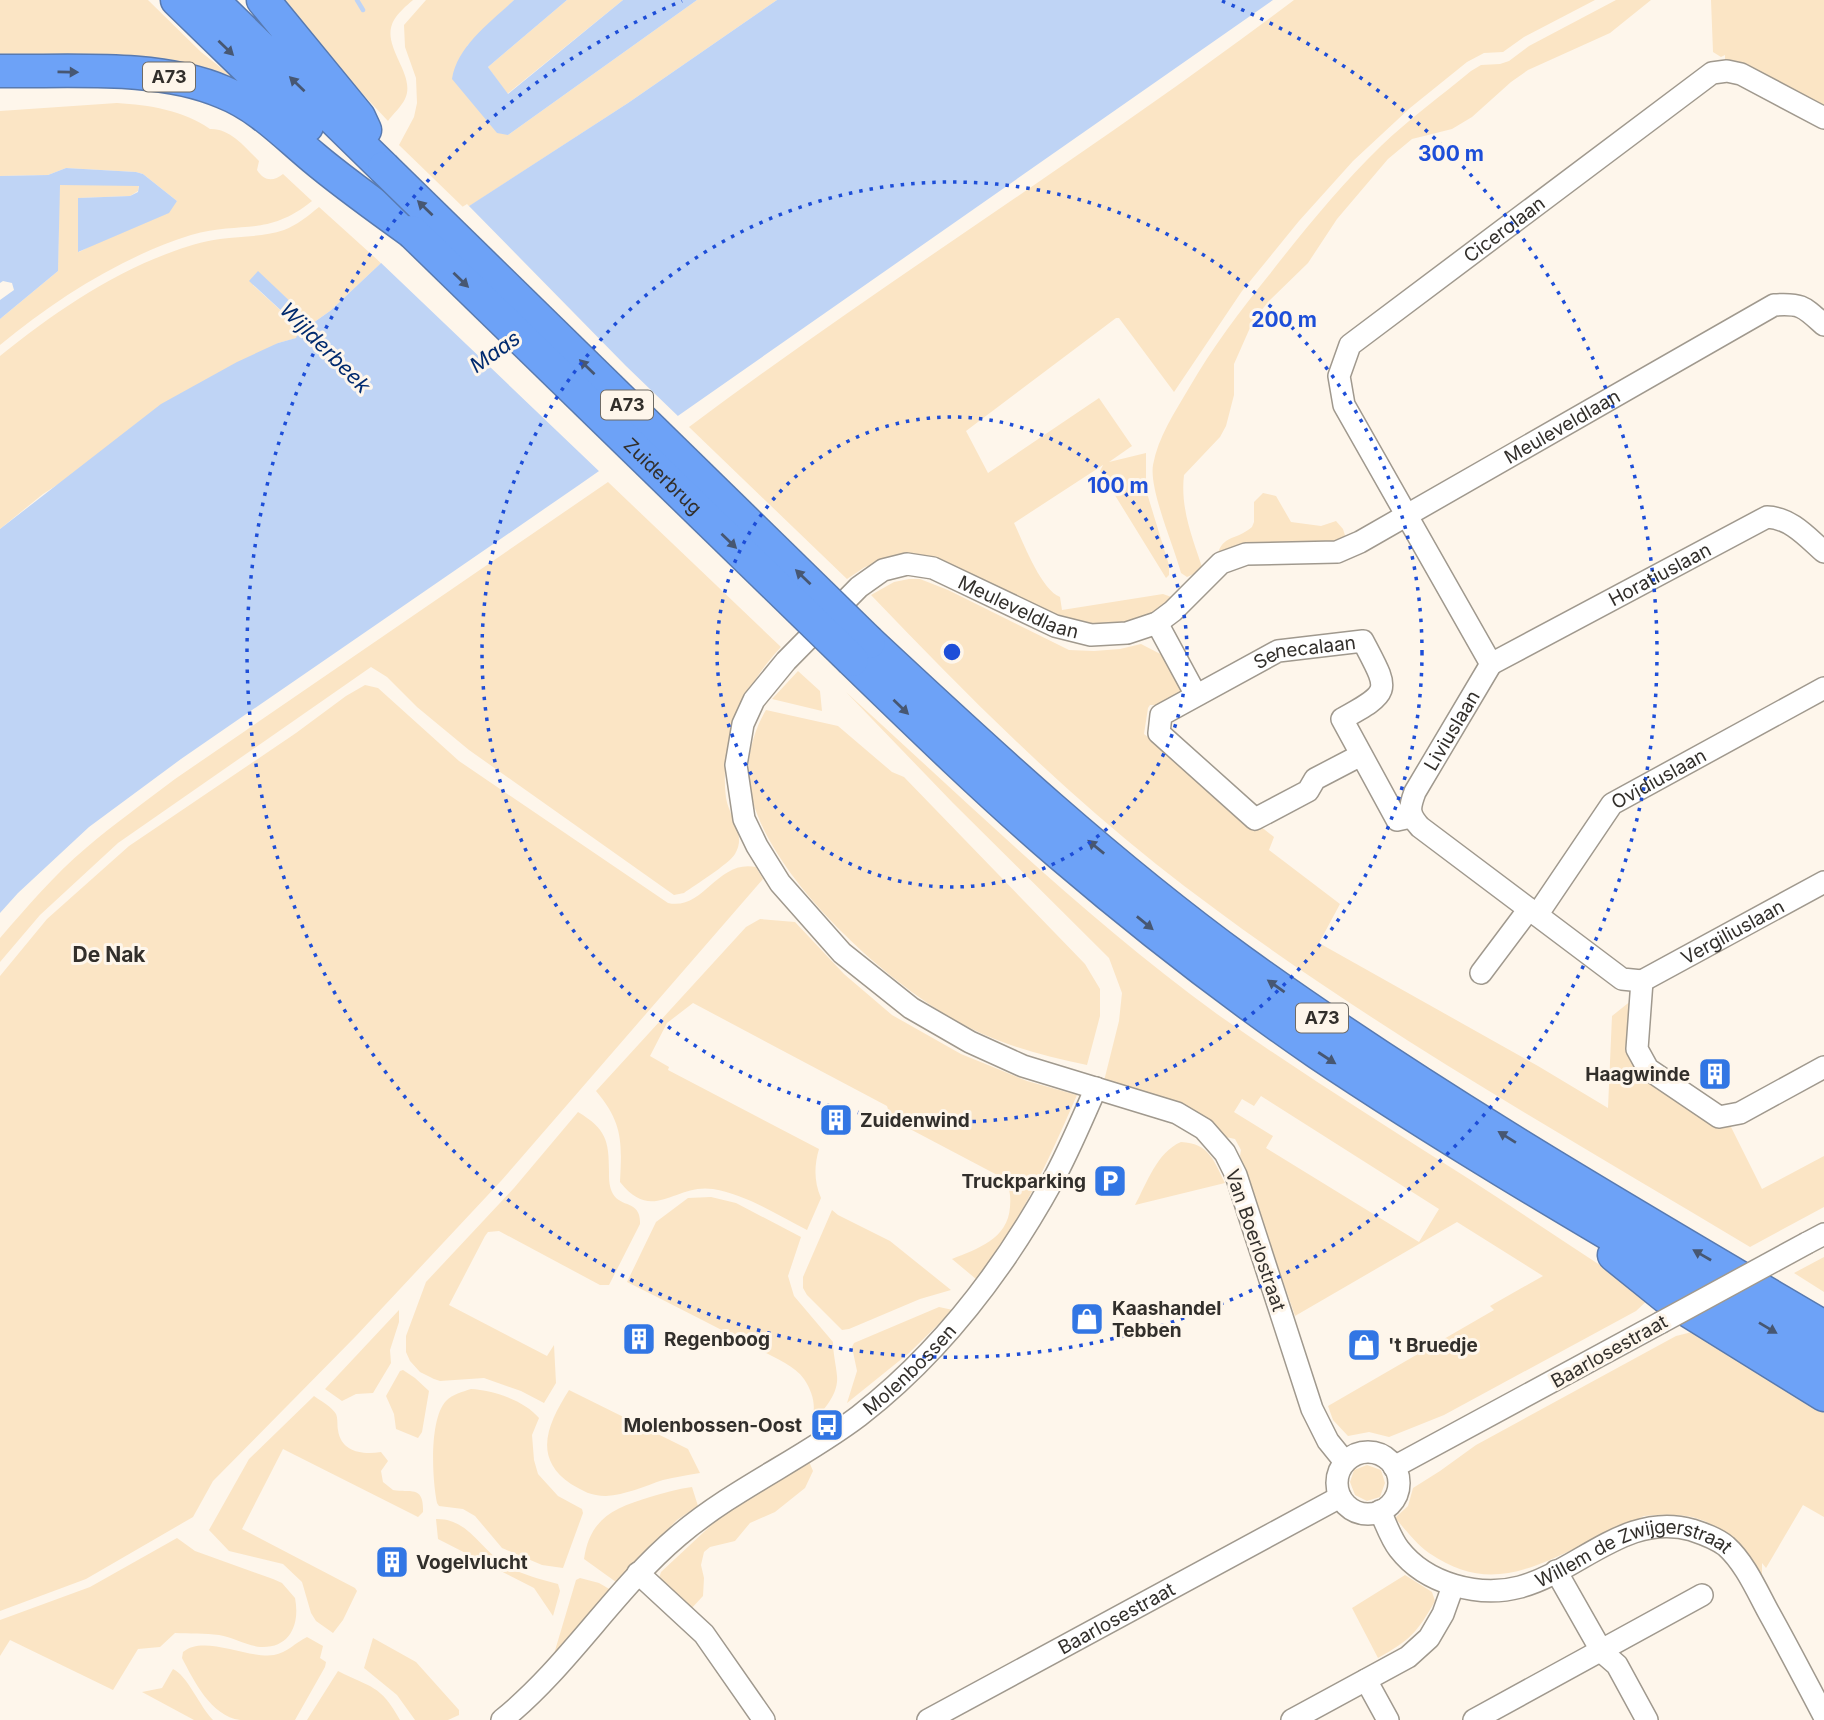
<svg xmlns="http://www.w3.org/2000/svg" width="1824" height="1720" viewBox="0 0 1824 1720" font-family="Inter,sans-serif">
<rect width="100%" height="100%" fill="#fef6eb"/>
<!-- green -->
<path fill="#fbe5c5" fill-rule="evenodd" d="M 0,0 L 148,0 L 201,52 L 240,83 L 0,58 Z
M 282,0 L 413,0 C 406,6 398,13 394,20 C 379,46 417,74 405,99 C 401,107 393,114 388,121 L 341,71 Z
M 426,0 L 514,0 L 467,46 L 508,135 L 697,0 L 777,0 L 628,103 L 465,209 L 399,145 L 414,117 L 417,103 L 416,78 L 405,47 L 404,25 Z
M 567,0 L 623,0 L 507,94 L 488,67 Z
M 1294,0 L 1595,0 L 1524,37 L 1503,52 L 1484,53 L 1467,62 L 1410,108 L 1353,161 L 1299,221 L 1242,291 L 1174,392 L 1119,318 L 1116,318 L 966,431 L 988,473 L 1099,398 L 1132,446 L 1109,462 L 1146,453 L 1146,490 L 1169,565 L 1169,575 L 1166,578 L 1100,471 L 1103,465 L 1014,523 C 1023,542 1041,590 1060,597 L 1062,610 L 1163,594 L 1174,598 L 1168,605 L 1136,623 L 1076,625 L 889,560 L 865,567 L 847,579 L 689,427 C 887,279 1097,149 1294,0 Z
M 1616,0 L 1651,0 L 1610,33 L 1528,70 L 1511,82 L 1472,117 L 1452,129 L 1412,139 L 1388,159 L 1337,219 L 1308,263 L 1268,302 L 1253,321 L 1234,364 L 1234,395 L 1226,426 L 1220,437 L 1184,475 C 1180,509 1193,539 1203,570 L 1187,577 L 1181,573 C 1174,546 1149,490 1153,465 C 1158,437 1175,412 1189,388 C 1212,348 1240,311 1269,275 C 1304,230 1340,186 1381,146 C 1409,119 1441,96 1471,71 L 1481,65 L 1500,64 L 1509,61 L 1529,46 Z
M 1711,0 L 1824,0 L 1824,108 L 1725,65 L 1725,55 L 1721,57 L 1713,52 Z
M 117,103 C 149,105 183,110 210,129 C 230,128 246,148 259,161 L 257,170 C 264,181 273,182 283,174 L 312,201 C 266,238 241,220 191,235 C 121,257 56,299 0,345 L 0,319 L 58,271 L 59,185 L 139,185 L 138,191 L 130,196 L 79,198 L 79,252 L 177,201 L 143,174 L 136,172 L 66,168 L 48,175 L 0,176 L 0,111 Z
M 319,207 L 381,263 L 330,311 L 313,323 L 258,272 L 253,285 L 300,328 L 297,338 L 278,343 L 43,494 L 0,529 L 0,356 C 51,315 107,276 169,253 C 185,247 203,241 220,239 C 242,236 263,237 284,230 C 297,225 308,216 319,207 Z
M 608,482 L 781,647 C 743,687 719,743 726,798 C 729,817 747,834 735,854 C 729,864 695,885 684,893 L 674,895 L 469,750 L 417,707 L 387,677 L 371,667 L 118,843 L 40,915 L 0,962 L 0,938 C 27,907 54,875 86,848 C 114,824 145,802 175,779 Z
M 1263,493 L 1276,496 L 1291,522 L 1321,526 L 1336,521 L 1343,529 L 1347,542 L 1216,562 C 1220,533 1235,542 1252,527 L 1254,522 L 1254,502 Z
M 909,579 L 920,579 L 948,590 L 1069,650 L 1094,651 L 1120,649 L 1141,644 L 1174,661 L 1187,692 L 1163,705 L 1150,705 L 1148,708 L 1144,734 L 1274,837 L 1269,850 L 1340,904 L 1319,943 L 1538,1066 L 1608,1108 L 1612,1016 L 1632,1000 L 1634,1051 L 1729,1123 L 1762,1189 L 1824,1156 L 1824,1207 L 1750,1247 C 1548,1126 1341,1010 1156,864 C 1053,782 961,689 871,595 L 894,582 Z
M 798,671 L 820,691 L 822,711 L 772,699 Z
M 365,685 L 378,688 L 459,761 L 668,903 C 704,911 717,859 756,867 L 763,879 L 501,1181 L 356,1336 L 213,1481 L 193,1517 L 86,1579 L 0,1611 L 0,976 L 47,919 L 129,846 L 296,733 L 346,696 Z
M 846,692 C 967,802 1084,917 1217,1014 C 1299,1072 1384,1125 1469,1179 C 1529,1218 1589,1258 1650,1298 L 1636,1311 L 1444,1415 L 1389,1437 L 1369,1432 L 1348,1436 L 1333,1420 L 1328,1406 L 1494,1310 L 1490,1306 L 1543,1276 L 1457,1222 L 1295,1316 L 1240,1156 L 1241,1150 L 1235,1139 L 1221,1136 L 1104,1081 L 1119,1021 L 1122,993 L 1109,958 L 953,803 ZM 1261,1096 L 1439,1209 L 1419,1242 L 1266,1148 L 1273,1136 L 1234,1112 L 1242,1099 L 1254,1106 Z
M 766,710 L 838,726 L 892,772 L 904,777 L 1085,964 L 1100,989 L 1100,1016 L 1087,1065 C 1045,1056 1008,1047 970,1028 C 895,991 777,885 753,802 C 743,772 750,737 766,710 Z
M 760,919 L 795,922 L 844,974 L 892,1015 L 961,1054 L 1027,1081 L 1077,1095 C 1049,1159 1021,1223 976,1279 L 952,1259 C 977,1249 1008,1239 1010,1207 C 1011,1194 1010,1187 1001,1177 L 891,1119 L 887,1106 L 693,1003 L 667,1023 L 650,1056 L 669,1067 L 668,1070 L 819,1149 C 814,1166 814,1182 821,1198 L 807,1230 C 778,1215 747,1195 713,1189 C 675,1183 653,1224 620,1182 C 622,1142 623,1123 596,1091 L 746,927 Z
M 578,1112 C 606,1129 609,1140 609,1172 C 609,1179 609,1187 613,1194 C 621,1208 641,1200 640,1224 L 609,1285 L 600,1285 L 499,1231 L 488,1232 L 485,1236 L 449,1305 L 547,1356 L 554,1345 L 556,1383 L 544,1403 L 521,1391 L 484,1378 L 440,1381 L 434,1379 L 420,1372 L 410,1361 L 406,1352 L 406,1336 L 426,1282 L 514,1188 Z
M 1181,1142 C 1209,1143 1214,1161 1225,1183 L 1135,1205 C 1147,1183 1157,1152 1181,1142 Z
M 711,1197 L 736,1203 L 801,1237 L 788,1276 L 794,1296 L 833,1342 C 833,1354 836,1364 837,1376 C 839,1395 822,1412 810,1425 C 817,1409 814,1394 804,1379 C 794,1365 773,1357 758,1349 C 715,1326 671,1304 627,1282 L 656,1222 L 688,1198 Z
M 832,1210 L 838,1215 L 890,1241 L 951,1290 L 920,1299 L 849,1329 L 842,1330 L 807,1295 L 803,1288 L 803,1277 Z
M 1824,1257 L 1824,1292 L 1794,1273 Z
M 939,1307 L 953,1310 L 909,1353 L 847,1403 L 857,1371 L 852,1347 L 854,1343 Z
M 399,1310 L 399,1322 L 390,1350 L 391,1363 L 373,1393 L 356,1394 L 342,1401 L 325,1389 Z
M 1700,1330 L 1824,1407 L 1824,1517 L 1803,1505 L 1766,1568 L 1762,1563 L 1762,1583 C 1727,1530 1713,1509 1644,1516 C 1621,1527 1599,1537 1576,1548 C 1523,1573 1483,1590 1429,1553 C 1416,1544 1406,1530 1395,1518 L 1408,1506 L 1413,1488 L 1440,1471 L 1476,1445 L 1676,1336 Z
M 403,1370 L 415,1378 L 429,1391 L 422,1432 L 418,1438 L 396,1429 L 394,1414 L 386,1396 L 400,1371 Z
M 471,1389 C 493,1390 525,1401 539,1418 L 532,1435 L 534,1460 L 538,1474 L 558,1496 L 582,1509 L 583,1513 L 563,1568 L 542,1565 L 502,1548 L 475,1516 L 463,1509 L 439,1506 L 437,1503 C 432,1479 429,1419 446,1401 C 453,1394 462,1392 471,1389 Z
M 569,1390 L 688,1449 L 700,1473 C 688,1475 675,1477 663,1480 C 645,1486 625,1495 606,1496 C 591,1496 583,1491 571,1484 C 531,1457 549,1422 569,1390 Z
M 314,1396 C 321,1401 332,1407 336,1414 C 338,1418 337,1425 338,1430 C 341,1452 362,1455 381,1452 L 388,1461 L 381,1471 L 383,1482 L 393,1490 C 411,1493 424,1485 423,1512 L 418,1517 L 283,1449 L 242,1529 L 355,1588 L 357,1591 L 343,1620 L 333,1633 L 316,1621 L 311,1613 L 302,1582 L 283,1564 L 229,1551 L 209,1530 L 249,1459 Z
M 808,1459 L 813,1471 L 805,1488 L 775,1512 L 750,1523 L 735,1541 L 710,1547 L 704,1552 L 701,1565 L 704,1578 L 703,1596 L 690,1610 L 659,1578 L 661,1572 L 720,1517 Z
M 1367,1465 L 1381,1470 L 1385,1483 L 1380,1497 L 1367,1501 L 1355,1495 L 1350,1482 L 1354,1470 Z
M 692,1487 L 698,1506 L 677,1520 L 616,1582 L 584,1559 C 590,1518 614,1508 650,1497 C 664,1493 677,1489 692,1487 Z
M 436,1519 C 469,1518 481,1551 506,1565 C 522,1575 540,1579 558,1584 L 560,1591 L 553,1616 L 534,1588 L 438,1539 Z
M 177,1538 L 195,1551 L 273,1579 L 282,1583 L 295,1598 C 300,1623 291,1648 261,1647 C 247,1646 233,1637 219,1635 C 205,1633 190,1634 175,1633 L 160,1647 L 138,1649 L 113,1690 L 10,1640 L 0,1656 L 0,1620 L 90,1587 Z
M 1405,1575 L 1432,1592 L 1435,1601 C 1417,1633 1410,1640 1378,1658 L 1352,1608 Z
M 580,1578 L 599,1583 L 611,1590 L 556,1655 L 554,1654 L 576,1580 Z
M 307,1637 L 323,1646 L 320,1658 L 326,1662 L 325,1667 L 295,1720 C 277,1720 258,1720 240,1720 C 211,1716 194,1681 182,1658 L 183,1652 C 204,1634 247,1659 274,1655 C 287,1653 296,1642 307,1637 Z
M 373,1638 L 416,1662 L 459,1710 L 459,1715 L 448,1720 L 415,1720 L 397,1695 L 364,1668 Z
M 173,1669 C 187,1675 200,1707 213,1720 L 194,1720 L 142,1692 L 162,1688 Z
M 338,1671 C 371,1688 380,1684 400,1720 L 307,1720 Z"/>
<!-- water -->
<path fill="#bfd4f5" d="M 514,0 L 567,0 L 488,67 L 508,94 L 623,0 L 697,0 L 508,135 L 497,133 L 452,79 C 457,46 491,22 514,0 Z
M 777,0 L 1273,0 L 579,485 L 181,759 L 89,827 L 18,893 L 0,913 L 0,529 L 161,404 L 237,362 L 278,343 L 296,338 L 300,328 L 249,281 L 258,271 L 313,323 L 330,311 L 381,263 L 628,103 Z
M 66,168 L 136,172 L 143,174 L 177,201 L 169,213 L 78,252 L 78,198 L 130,196 L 138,192 L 139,186 L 60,185 L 58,271 L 0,319 L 0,300 L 14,290 L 12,283 L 3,281 L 0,283 L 0,176 L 48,175 Z"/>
<!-- pier -->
<path fill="#fef6eb" d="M 467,204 L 626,366 L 680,418 L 602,474 L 378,260 Z"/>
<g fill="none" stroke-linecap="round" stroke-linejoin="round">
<!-- stream -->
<path stroke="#bfd4f5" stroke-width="4.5" d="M 357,0 L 363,10"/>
<defs>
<g id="minor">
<path d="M 1157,623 L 1196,695"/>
<path id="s1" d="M 1491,664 L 1767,517 C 1791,518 1807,537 1824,552"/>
<path id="s2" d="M 1361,755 L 1315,779 L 1308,791 L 1255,819 L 1159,733 L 1161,715 L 1278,651 L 1363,641 C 1389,691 1393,691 1342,719 L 1397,820 L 1411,817"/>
<path id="s3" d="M 1537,915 L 1612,804 L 1824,688"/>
<path d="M 1481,973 L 1529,909"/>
<path id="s4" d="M 1642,981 L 1622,979 L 1420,827 C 1408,814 1409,808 1415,792 L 1491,664 L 1344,405 L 1339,376 L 1350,345 L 1712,73 L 1727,71 L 1741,74 L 1824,118"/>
<path d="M 1642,981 L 1637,1049 L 1648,1069 L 1719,1117 L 1740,1113 L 1824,1067"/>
<path id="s5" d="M 1642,981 L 1824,882"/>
<path d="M 1807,1243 L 1824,1234"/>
<circle cx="1368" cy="1483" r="31"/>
<path id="s6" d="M 1345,1462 L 1328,1441 L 1312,1409 L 1236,1175 L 1225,1153 L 1204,1129 L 1177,1113 L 1023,1066 L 970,1042 L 911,1008 L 842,953 L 780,883 L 757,846 L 744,819 L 736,765 L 743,724 L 754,700 L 786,661 L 859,587 L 883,570 L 907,564 L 933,568 L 1055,626 L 1091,635 L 1127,633 L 1157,623 L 1173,611 L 1221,563 L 1246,554 L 1337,552 L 1360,542 L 1774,305 C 1802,303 1804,307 1824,325"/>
<path d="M 1394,1467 L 1660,1323"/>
<path id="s7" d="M 1380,1511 C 1386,1524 1391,1539 1399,1549 C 1426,1584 1479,1598 1520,1587 C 1579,1571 1627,1511 1692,1530 C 1704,1534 1716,1538 1726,1546 C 1745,1563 1757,1591 1769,1613 C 1788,1647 1806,1682 1824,1716"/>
<path d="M 1556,1571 L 1602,1652 L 1617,1665 L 1647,1720"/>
<path d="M 638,1573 L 704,1634 L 764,1720"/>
<path d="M 1366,1680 L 1388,1720"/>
<path id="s8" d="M 502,1720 C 569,1666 613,1591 678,1536 C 733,1489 801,1460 859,1416 C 940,1353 1004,1269 1053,1180 C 1069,1151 1082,1119 1096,1088"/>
<path id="s9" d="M 928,1720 L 1340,1497"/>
<path d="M 1292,1720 L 1408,1657 L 1429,1638 L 1443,1614 L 1453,1586"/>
<path d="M 1474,1720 L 1702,1595"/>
</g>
<path id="highway" d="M 177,0 L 307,126
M 212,0 L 384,168
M 263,0 L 359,117 L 365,130
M 0,71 C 70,72 158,64 223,92 C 259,106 285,134 314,158 C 345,184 379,208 412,232
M 869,642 C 989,754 1109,865 1242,962 C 1428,1096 1627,1211 1824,1327
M 852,660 C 920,726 988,792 1060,854 C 1142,924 1229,992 1318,1053 C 1482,1163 1655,1260 1824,1361
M 1614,1255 L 1666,1297 L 1824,1395"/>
</defs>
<!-- minor casing -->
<use href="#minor" stroke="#a0998e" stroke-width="24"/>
<!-- highway casing -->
<use href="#highway" stroke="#587ab0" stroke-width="35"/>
<!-- minor -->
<use href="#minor" stroke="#fff" stroke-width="21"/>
<!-- highway -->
<use href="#highway" stroke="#6da2f7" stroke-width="32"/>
<defs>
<path id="minor-bridge" d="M 1660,1323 L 1807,1243"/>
<g id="highway-bridge">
<path d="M 384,168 L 869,642"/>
<path id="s10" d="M 412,232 L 852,660"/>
</g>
</defs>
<!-- minor-bridge casing -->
<use href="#minor-bridge" stroke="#a0998e" stroke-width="24" stroke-linecap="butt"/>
<!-- highway-bridge casing -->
<use href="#highway-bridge" stroke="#587ab0" stroke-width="35" stroke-linecap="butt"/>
<!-- minor-bridge -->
<use href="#minor-bridge" stroke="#fff" stroke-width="21"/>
<!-- highway-bridge -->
<use href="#highway-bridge" stroke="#6da2f7" stroke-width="32"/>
</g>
<!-- one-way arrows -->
<defs><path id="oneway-solid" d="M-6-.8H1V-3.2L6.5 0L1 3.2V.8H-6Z" transform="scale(1.75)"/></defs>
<g fill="#475772">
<use href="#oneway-solid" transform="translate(226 48) rotate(44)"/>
<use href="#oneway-solid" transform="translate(68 72) rotate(1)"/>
<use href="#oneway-solid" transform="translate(297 84) rotate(-136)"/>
<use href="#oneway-solid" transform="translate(425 208) rotate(-136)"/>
<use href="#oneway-solid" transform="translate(461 280) rotate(44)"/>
<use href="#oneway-solid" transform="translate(587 367) rotate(-136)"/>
<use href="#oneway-solid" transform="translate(729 541) rotate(44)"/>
<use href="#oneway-solid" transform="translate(803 577) rotate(-136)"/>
<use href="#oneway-solid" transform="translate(901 707) rotate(44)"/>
<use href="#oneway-solid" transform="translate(1096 847) rotate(-141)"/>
<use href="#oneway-solid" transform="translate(1145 923) rotate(39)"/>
<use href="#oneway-solid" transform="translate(1276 986) rotate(-145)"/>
<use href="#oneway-solid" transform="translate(1327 1058) rotate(33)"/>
<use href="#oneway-solid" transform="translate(1507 1137) rotate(-148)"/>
<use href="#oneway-solid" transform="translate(1702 1255) rotate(-150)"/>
<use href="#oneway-solid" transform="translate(1768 1328) rotate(31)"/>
</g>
<!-- distance rings -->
<g fill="none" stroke="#1d4ed8" stroke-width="3.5" stroke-dasharray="3.5 7">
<circle cx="952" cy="652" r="235"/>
<circle cx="952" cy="652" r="470"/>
<path d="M1222 1A705 705 0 1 1 682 1"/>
</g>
<!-- icons -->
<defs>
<symbol id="building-square" viewBox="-11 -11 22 22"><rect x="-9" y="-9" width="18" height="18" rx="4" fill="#3276e4" stroke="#fef6eb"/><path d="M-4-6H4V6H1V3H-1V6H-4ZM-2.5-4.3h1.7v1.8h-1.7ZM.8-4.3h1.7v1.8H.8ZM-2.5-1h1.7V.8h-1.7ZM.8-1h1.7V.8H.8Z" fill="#fff"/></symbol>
<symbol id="parking-square" viewBox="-11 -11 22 22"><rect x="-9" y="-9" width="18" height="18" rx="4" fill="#3276e4" stroke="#fef6eb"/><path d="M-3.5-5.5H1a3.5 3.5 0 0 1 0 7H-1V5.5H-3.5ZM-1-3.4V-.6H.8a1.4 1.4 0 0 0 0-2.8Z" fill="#fff"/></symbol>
<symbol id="shop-square" viewBox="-11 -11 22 22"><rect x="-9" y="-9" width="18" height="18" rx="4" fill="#3276e4" stroke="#fef6eb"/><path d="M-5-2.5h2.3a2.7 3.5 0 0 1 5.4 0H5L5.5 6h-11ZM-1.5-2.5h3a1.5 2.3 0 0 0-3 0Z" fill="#fff"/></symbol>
<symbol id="bus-square" viewBox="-11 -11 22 22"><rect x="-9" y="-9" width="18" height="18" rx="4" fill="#3276e4" stroke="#fef6eb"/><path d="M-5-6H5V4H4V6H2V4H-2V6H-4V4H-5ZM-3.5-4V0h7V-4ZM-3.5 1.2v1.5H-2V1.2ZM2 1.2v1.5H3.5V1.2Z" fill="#fff"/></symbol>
</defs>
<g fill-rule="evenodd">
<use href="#building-square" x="1696" y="1055" width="38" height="38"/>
<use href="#building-square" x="817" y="1101" width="38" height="38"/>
<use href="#parking-square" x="1091" y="1162" width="38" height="38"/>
<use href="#shop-square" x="1068" y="1300" width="38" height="38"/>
<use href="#building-square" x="620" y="1320" width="38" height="38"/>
<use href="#shop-square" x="1345" y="1326" width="38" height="38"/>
<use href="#bus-square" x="808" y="1406" width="38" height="38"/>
<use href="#building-square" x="373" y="1543" width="38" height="38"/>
</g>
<g text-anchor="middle" stroke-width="6" stroke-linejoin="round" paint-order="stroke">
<!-- shield labels -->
<g fill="#fef6eb" stroke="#6f6b65" stroke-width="2">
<rect x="143" y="62.5" width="52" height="29" rx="5"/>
<rect x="601" y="390.5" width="52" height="29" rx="5"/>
<rect x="1296" y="1003.5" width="52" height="29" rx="5"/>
</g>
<g font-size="18" font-weight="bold" fill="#322f2b">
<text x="169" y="83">A73</text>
<text x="627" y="411">A73</text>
<text x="1322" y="1024">A73</text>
</g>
<!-- street labels -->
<g font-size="19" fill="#322f2b" stroke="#fef6eb">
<text dy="7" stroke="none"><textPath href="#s4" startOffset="1013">Cicerolaan</textPath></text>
<text dy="7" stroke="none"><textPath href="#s6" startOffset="2000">Meuleveldlaan</textPath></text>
<text dy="7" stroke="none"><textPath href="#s10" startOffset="350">Zuiderbrug</textPath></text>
<text dy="7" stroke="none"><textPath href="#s1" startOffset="191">Horatiuslaan</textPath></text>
<text dy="7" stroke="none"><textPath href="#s6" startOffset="1391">Meuleveldlaan</textPath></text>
<text dy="7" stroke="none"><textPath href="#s2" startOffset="432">Senecalaan</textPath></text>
<text dy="7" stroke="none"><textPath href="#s4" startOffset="383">Liviuslaan</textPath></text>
<text dy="7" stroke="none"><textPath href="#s3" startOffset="187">Ovidiuslaan</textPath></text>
<text dy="7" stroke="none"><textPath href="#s5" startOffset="103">Vergiliuslaan</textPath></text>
<text transform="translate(1256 1240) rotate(71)" y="7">Van Boerlostraat</text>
<text transform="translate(1609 1351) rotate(-29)" y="7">Baarlosestraat</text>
<text dy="7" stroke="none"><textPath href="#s8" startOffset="541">Molenbossen</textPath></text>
<text dy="7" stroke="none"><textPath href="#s7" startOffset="299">Willem de Zwijgerstraat</textPath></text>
<text dy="7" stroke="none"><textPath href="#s9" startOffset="214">Baarlosestraat</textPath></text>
</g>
<!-- poi labels -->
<g font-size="19" font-weight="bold" fill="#322f2b" stroke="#fef6eb" text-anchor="start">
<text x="1690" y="1081" text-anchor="end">Haagwinde</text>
<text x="860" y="1127">Zuidenwind</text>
<text x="1086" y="1188" text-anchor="end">Truckparking</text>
<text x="1112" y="1315">Kaashandel<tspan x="1112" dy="22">Tebben</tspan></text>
<text x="664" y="1346">Regenboog</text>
<text x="1388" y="1352">'t Bruedje</text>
<text x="802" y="1432" text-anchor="end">Molenbossen-Oost</text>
<text x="416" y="1569">Vogelvlucht</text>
</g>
<!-- water labels -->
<g font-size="21" font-style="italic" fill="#002a6e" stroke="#fef6eb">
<text transform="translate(325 348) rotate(45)" y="7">Wijlderbeek</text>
<text transform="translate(495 352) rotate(-35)" y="7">Maas</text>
</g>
<!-- neighbourhood labels -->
<g font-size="21" font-weight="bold" fill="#322f2b" stroke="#fef6eb">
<text x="109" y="962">De Nak</text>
</g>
</g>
<circle cx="952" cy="652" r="10" fill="#1d4ed8" stroke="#fef6eb" stroke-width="3.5"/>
<g font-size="21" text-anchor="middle" font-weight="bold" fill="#1d4ed8" stroke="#fef6eb" stroke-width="6" stroke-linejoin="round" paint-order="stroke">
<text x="1451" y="161">300 m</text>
<text x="1284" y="327">200 m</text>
<text x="1118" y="493">100 m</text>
</g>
</svg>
